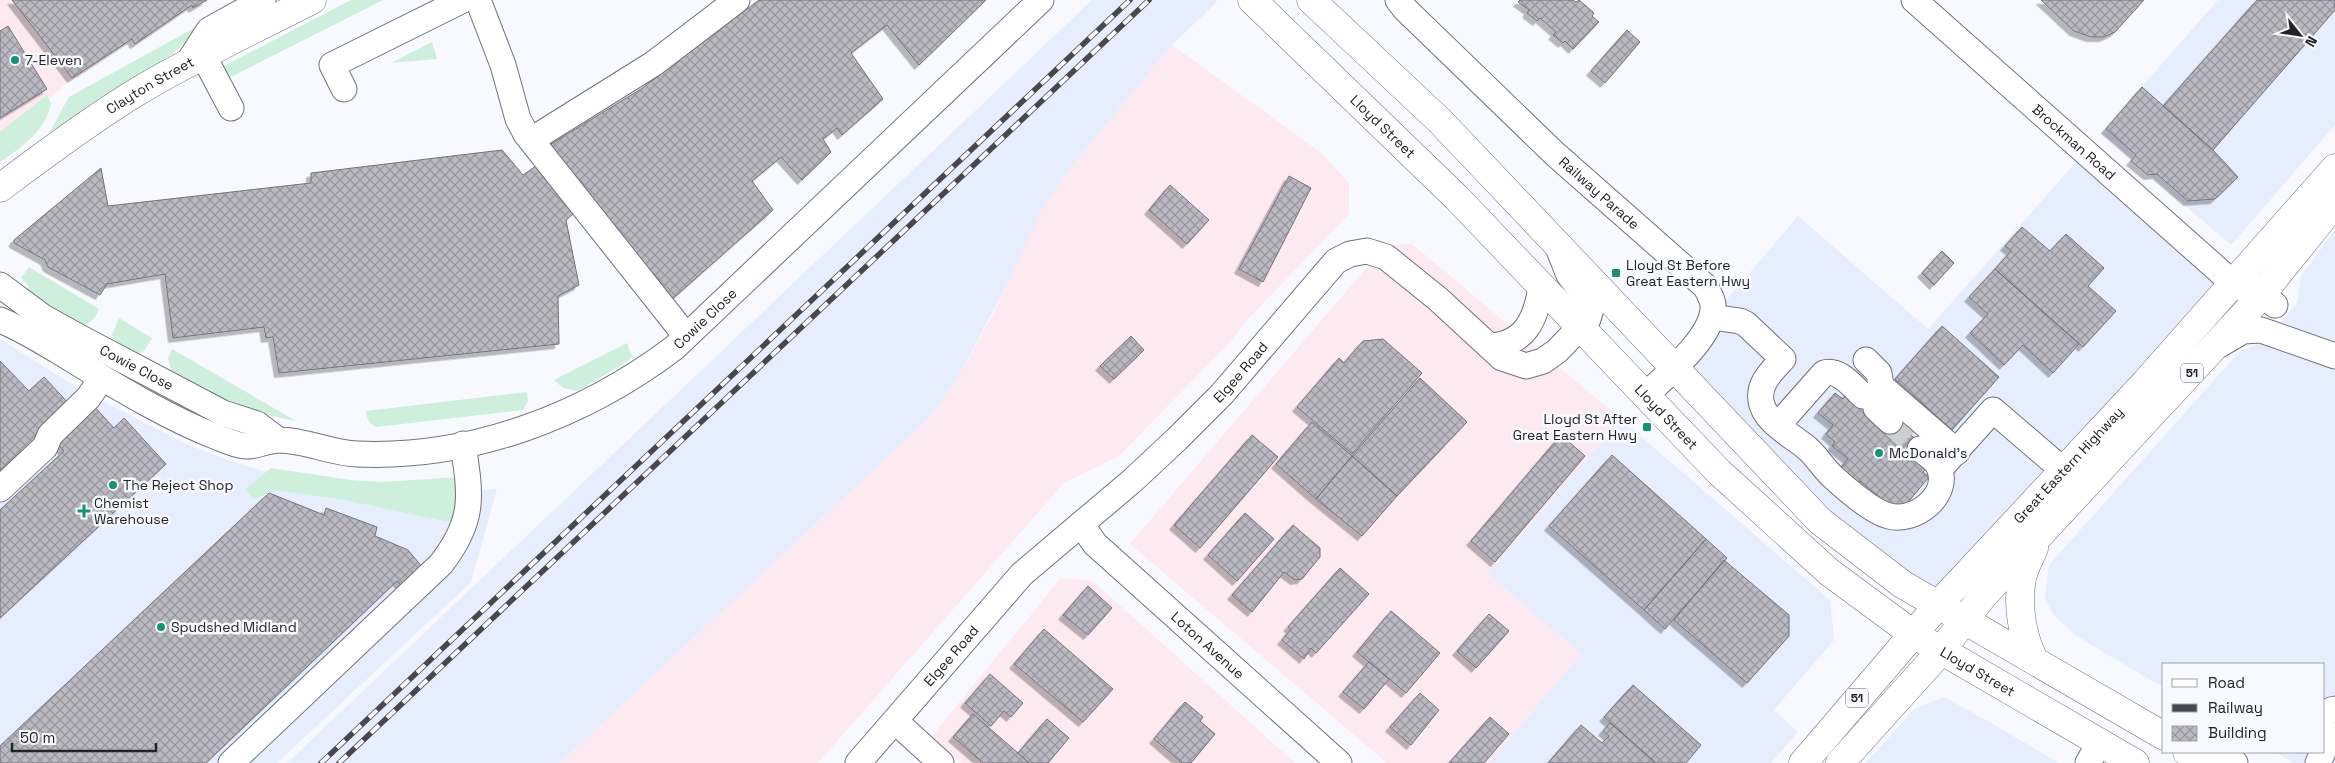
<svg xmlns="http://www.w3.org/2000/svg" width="2335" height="763" viewBox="0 0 2335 763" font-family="'Space Grotesk',sans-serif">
<defs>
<pattern id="building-cross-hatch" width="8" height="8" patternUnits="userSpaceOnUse" patternTransform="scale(1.25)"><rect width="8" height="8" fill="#bab9c2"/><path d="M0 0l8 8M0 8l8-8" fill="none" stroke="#97969d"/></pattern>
<filter id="shadow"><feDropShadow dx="-4.5" dy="4.5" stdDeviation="0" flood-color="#0004"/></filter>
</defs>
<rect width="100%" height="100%" fill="#f7f9fe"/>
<!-- built -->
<path fill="#e6edfd" d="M 1092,0 L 1215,0 L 1217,2 L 1172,45 L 1062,178 L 958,378 L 927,420 L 560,763 L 287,763 Z
M 2218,0 L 2335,0 L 2335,125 L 2231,245 L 2101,133 Z
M 2085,152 L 2234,284 L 1939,604 L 1916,592 L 1674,366 L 1712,317 L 1798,216 L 1928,329 Z
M 2335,230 L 2335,763 L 2294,763 L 2275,752 L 2324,752 L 2324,664 L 2164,664 L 2164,688 L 2075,635 L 2052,613 L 2045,597 L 2049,565 L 2240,351 L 2264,342 L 2297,303 L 2301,276 Z
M 0,339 L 78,388 L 188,445 L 236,463 L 295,480 L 446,493 L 497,489 L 471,582 L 277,763 L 0,763 Z
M 1621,419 L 1830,600 L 1834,640 L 1774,710 L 1798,732 L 1771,763 L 1489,763 L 1581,654 L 1488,574 Z
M 1944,697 L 1977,715 L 2059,763 L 1866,763 L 1914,709 Z"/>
<!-- industrial -->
<path fill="#fde9f0" d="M 0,0 L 203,0 L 132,39 L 78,78 L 72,78 L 0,143 Z
M 1172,45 L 1320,152 L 1349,183 L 1349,214 L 1245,322 L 1230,342 L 1119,456 L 1064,483 L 818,763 L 560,763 L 927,420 L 958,378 L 992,316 L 1042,209 L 1062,178 Z
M 1412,244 L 1621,419 L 1488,574 L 1581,654 L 1489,763 L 1387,763 L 1130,544 L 1386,245 Z
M 1061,578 L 1093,581 L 1295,763 L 961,763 L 931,737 Z"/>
<!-- grass -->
<path fill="#cdefdb" d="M 245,0 L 190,37 L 173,54 L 49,133 L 69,97 Z
M 351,0 L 383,0 L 229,78 L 224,66 Z
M 432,42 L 437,59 L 391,63 Z
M 47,95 L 51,103 C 46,131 22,147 0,162 L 0,132 Z
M 29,267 L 99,309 C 95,319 91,323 81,327 L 25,294 L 29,286 L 21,278 Z
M 119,318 L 152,338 L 145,350 L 139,354 L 117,344 L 112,335 Z
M 627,343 L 632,356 L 629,360 L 578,391 L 563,388 L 554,380 Z
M 172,349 L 296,421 C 249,413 214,395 172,373 L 168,358 Z
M 527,392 L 528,401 L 523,410 L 376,427 C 369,423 367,419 366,411 Z
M 271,468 L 350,480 L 382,482 L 461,477 L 459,524 L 345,500 L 275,490 L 254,499 L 245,490 Z"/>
<!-- building -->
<path fill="url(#building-cross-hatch)" stroke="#74737b" filter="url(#shadow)" d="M 12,0 L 207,0 L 193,8 L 192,5 L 135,44 L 132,39 L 72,78 Z
M 759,0 L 986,0 L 919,65 L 887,25 L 851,53 L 883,99 L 842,135 L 837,128 L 823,139 L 831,152 L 802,180 L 781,157 L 752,181 L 773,210 L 669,302 L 538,152 L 641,89 Z
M 1520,0 L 1573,0 L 1576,2 L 1579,0 L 1594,13 L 1592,16 L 1599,22 L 1573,49 L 1565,41 L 1563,43 L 1553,35 L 1556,32 L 1540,18 L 1537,21 L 1527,13 L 1529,10 L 1518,2 Z
M 2041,0 L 2144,0 L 2115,32 L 2104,37 L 2091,37 L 2074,31 Z
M 2257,0 L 2335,0 L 2335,10 L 2213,150 L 2163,106 Z
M 8,26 L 47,89 L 0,118 L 0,31 Z
M 1627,30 L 1640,42 L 1605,83 L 1591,71 Z
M 2142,87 L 2213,150 L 2238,177 L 2215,199 L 2188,201 L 2157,174 L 2148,175 L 2131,161 L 2136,155 L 2106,129 Z
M 502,150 L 523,175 L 536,166 L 573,214 L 566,220 L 579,285 L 558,296 L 559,344 L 279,373 L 273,337 L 266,338 L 264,327 L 173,338 L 165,274 L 107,284 L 100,295 L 48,267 L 45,260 L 14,243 L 14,240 L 101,168 L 108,206 L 311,183 L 311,173 Z
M 1289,176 L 1311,188 L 1263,282 L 1239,269 Z
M 1170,185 L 1209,220 L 1187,244 L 1149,210 Z
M 2022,227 L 2050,251 L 2066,234 L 2104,268 L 2088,286 L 2116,311 L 2083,347 L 1995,269 L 2011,251 L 2005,246 Z
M 1942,251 L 1954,263 L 1934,285 L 1922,273 Z
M 1995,269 L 2079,344 L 2053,373 L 2023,345 L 2004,365 L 1970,333 L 1988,314 L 1969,297 Z
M 1942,326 L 1999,377 L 1952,430 L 1895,379 Z
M 1131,336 L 1144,350 L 1114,379 L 1100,366 Z
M 1383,339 L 1422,373 L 1352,454 L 1297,407 L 1339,358 L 1344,363 L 1363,341 Z
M 0,361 L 29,391 L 44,377 L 72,407 L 0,477 Z
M 1420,378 L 1467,422 L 1397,496 L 1352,456 Z
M 1848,392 L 1878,405 L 1868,418 L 1882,430 L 1891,419 L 1923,445 L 1927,468 L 1923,472 L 1929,477 L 1899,513 L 1860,481 L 1857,485 L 1835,474 L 1848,459 L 1832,446 L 1835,442 L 1826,434 L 1833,425 L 1818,413 L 1835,393 L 1843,399 Z
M 92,404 L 114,428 L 124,418 L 166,464 L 0,618 L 0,510 L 64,451 L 54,440 Z
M 1312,422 L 1352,456 L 1316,499 L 1276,464 Z
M 1252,435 L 1278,457 L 1200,548 L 1174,525 Z
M 1561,435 L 1585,456 L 1495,562 L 1471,541 Z
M 1612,455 L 1706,539 L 1644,610 L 1549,526 Z
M 1352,456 L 1397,496 L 1362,536 L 1316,499 Z
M 269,493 L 324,515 L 326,508 L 377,527 L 375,536 L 408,550 L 424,569 L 404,588 L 397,581 L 206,763 L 0,763 L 0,746 Z
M 1245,513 L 1274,539 L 1237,581 L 1208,555 Z
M 1293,525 L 1320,548 L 1320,557 L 1302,579 L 1295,580 L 1284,572 L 1252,612 L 1232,595 Z
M 1706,539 L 1727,558 L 1665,629 L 1644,610 Z
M 1724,560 L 1789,615 L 1789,636 L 1747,683 L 1674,620 Z
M 1340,568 L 1369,594 L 1316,653 L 1311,648 L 1304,659 L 1282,640 L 1291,629 L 1288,627 Z
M 1088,586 L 1112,608 L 1088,635 L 1063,615 Z
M 1391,611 L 1440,653 L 1406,693 L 1357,652 Z
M 1489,614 L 1509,631 L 1476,668 L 1457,651 Z
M 1044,629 L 1113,689 L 1083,722 L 1014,664 Z
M 1369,662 L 1389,679 L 1364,709 L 1343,692 Z
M 990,674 L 1023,703 L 1011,717 L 1004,711 L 991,726 L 965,703 Z
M 1633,685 L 1701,745 L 1686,763 L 1656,763 L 1604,717 Z
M 1420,693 L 1439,710 L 1411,745 L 1390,727 Z
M 1185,702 L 1203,717 L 1200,721 L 1215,734 L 1191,763 L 1182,763 L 1154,739 Z
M 973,714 L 1018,753 L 1029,763 L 983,763 L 953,737 Z
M 1490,717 L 1509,734 L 1484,763 L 1449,763 Z
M 1047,719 L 1069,738 L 1048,763 L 1029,763 L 1018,753 Z
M 1610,723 L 1656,763 L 1548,763 L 1581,725 L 1602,743 L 1609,736 L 1603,731 Z"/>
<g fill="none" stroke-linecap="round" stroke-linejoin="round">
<!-- minor-tunnel -->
<path stroke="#ccced3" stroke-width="25" stroke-dasharray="25 12" stroke-linecap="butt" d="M 1890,421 L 1920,449"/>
<defs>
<g id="minor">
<path d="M 478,0 L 503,65 L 518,119 L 526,134 L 536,137 L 653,64 L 737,0"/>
<path id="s1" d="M 1398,0 L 1405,9 L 1555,154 L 1706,287 C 1709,294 1714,301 1713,309 C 1711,339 1666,375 1645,396"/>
<path id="s2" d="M 1914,0 L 2234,284"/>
<path d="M 203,55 L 231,108"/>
<path d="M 187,64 L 209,30 L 263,0"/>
<path d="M 344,89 L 332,65 L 463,0"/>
<path d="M 526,134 L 686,336"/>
<path id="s3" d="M 0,285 L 43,317 L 79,337 L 223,413 L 257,424 L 278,440"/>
<path d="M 2245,290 L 2253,287 L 2275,305"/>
<path d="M 1712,317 L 1740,321 L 1746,324 L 1783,359 C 1772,371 1758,383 1761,401 C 1764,422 1793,436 1808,449 C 1817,457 1824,469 1833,477 C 1846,489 1873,512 1889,516 C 1915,523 1951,495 1939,467 C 1936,460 1926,454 1920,449"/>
<path id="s4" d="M 0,320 C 27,331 51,347 76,362 C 119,388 170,419 217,437 C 225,440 240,447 249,446 C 259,445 269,440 279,440 C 305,440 331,453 357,454 C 471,459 584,416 674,348 L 1041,0"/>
<path d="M 2219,345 L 2243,331 L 2261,330 L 2335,356"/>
<path d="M 1489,346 C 1525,345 1536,319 1541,287"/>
<path d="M 1866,360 L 1879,373 L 1881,386 L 1957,452"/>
<path d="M 1876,408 L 1890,421"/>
<path d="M 1778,425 L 1824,373 C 1839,368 1853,387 1863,396"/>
<path d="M 1940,469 L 1993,410 L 2064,471"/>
<path d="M 0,489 L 45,447 L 50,435 L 88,398 L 102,378"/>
<path id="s5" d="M 1081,524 L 1095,544 L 1339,763"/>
<path d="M 2324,719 L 2331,710 L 2335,709"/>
<path d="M 895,721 L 941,763"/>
<path d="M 2324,731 L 2335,741"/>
<path d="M 2219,752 L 2235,763"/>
<path d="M 231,763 L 441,564 C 475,520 471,497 463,444"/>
<path id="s6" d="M 858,763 L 1022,574 L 1132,481 L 1177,439 L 1222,394 L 1336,261 L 1350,254 L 1367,251 L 1386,257 L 1438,299 L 1502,358 L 1526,366 L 1543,361 L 1557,351 L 1588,319 L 1591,309 L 1588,300 L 1569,275 L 1559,250"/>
<path d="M 2088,763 L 2100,742"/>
<path d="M 2318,763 L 2323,752"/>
</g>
<g id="major">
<path id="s7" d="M 1252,0 L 1457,198 L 1719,472 L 1829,572 L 1913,634 L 2135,763"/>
<path d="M 1311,0 L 1440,121 L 1820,521 L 1902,584 L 2164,736"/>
<path id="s8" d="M 0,188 C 45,154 92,119 140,90 C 196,57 254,29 312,0"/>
<path d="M 2187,752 L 2204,763"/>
</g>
<g id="highway">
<path d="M 2034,660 C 2022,636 2017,605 2022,578 C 2024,568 2030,558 2034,548"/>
<path id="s9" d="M 1803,763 L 1939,604 L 2144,384 L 2335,168"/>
<path d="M 1840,763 L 1941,651 L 1983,596 L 2252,306 L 2335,203"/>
</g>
</defs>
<!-- minor casing -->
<use href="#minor" stroke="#6f727a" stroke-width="27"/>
<!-- major casing -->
<use href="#major" stroke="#6f727a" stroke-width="29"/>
<!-- highway casing -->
<use href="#highway" stroke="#6f727a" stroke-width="29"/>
<!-- minor -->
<use href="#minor" stroke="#fff" stroke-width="25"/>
<!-- major -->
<use href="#major" stroke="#fff" stroke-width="28"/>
<!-- highway -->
<use href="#highway" stroke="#fff" stroke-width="28"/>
<defs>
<path id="rail" d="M 321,763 L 1130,0
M 339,763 L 1149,0"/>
</defs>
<!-- rail casing -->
<use href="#rail" stroke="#46484b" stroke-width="5.5"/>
<!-- rail -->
<use href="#rail" stroke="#f7f9fe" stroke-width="4" stroke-dasharray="11" stroke-linecap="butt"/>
</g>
<!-- markers -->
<g fill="#189277" stroke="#f7f9fe" stroke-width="2">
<circle cx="15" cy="60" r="5"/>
<rect x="1611" y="268" width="10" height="10" rx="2.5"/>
<rect x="1642" y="422" width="10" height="10" rx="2.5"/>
<circle cx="1879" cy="453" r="5"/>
<circle cx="113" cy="485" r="5"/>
<path d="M81.5 503.5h5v5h5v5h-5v5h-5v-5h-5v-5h5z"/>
<circle cx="161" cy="627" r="5"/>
</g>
<g text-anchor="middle" stroke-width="5" stroke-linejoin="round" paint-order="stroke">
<!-- shield labels -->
<g fill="#f7f9fe" stroke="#626367" stroke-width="1">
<rect x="2181" y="363.5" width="22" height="19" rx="4"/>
<rect x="1846" y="688.5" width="22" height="19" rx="4"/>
</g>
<g font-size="12" font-weight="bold" fill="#222326">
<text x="2192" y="377">51</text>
<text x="1857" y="702">51</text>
</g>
<!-- poi labels -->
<g font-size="14" fill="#222326" stroke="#f7f9fe" text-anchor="start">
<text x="25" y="65">7-Eleven</text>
<text x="1626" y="270">Lloyd St Before<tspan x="1626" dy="16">Great Eastern Hwy</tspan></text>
<text x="1637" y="424" text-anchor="end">Lloyd St After<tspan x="1637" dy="16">Great Eastern Hwy</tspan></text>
<text x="1889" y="458">McDonald's</text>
<text x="123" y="490">The Reject Shop</text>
<text x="94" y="508">Chemist<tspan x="94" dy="16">Warehouse</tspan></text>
<text x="171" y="632">Spudshed Midland</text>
</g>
<!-- street labels -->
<g font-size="14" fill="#222326" stroke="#f7f9fe">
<text dy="5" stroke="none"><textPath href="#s8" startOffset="182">Clayton Street</textPath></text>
<text dy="5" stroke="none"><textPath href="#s7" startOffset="182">Lloyd Street</textPath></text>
<text dy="5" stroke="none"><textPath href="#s2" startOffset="214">Brockman Road</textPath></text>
<text dy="5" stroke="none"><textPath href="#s1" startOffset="279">Railway Parade</textPath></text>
<text dy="5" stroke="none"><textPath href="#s4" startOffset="774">Cowie Close</textPath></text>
<text dy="5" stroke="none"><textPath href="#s3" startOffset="160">Cowie Close</textPath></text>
<text dy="5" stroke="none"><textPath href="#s6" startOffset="548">Elgee Road</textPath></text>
<text dy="5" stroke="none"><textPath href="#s7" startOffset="588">Lloyd Street</textPath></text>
<text dy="5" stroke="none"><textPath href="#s9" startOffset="399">Great Eastern Highway</textPath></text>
<text dy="5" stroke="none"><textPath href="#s5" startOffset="176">Loton Avenue</textPath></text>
<text dy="5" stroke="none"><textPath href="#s6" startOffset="142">Elgee Road</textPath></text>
<text dy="5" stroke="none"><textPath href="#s7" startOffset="992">Lloyd Street</textPath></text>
</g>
</g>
<!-- legend -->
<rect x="2162" y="663" width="162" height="90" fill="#f7f9fe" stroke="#a2a3a8"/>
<rect x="2172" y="679" width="25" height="8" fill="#ffffff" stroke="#a2a3a8"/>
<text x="2208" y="688" font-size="15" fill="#222326">Road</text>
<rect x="2172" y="704" width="25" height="8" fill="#46484b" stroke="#a2a3a8"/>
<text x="2208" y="713" font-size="15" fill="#222326">Railway</text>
<rect x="2172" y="726" width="25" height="15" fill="url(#building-cross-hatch)" stroke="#a2a3a8"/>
<text x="2208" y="738" font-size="15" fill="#222326">Building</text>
<!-- north arrow -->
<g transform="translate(2300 35) rotate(120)" stroke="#f7f9fe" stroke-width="4" paint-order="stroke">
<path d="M0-4L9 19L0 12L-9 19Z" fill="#222326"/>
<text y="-8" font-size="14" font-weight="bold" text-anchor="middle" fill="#222326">N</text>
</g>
<!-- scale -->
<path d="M12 743v8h144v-8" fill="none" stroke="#222326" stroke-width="2.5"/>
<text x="20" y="743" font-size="15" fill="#222326" stroke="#f7f9fe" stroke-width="4" paint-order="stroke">50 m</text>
</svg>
